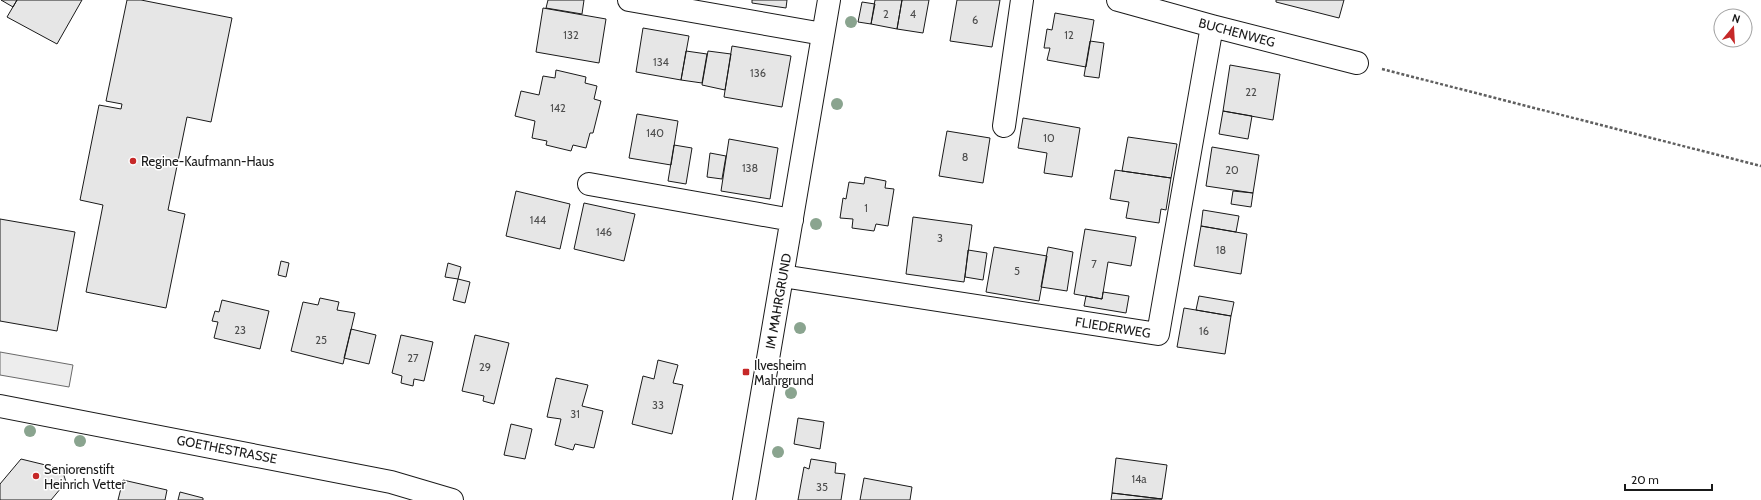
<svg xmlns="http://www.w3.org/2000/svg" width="1761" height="500" viewBox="0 0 1761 500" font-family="Cabin,sans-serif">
<rect width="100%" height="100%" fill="#fff"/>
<!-- parking -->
<path fill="#ededed" stroke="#6a6a6a" d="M 0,352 L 73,365 L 69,387 L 0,375 Z"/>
<!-- building -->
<path fill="#e6e6e6" stroke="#1a1a1a" d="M 1,0 L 17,0 L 13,7 Z
M 17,0 L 82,0 L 57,44 L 7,17 Z
M 127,0 L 141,0 L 232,18 L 211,122 L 187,117 L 168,210 L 185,214 L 166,308 L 86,292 L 103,205 L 80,200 L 99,105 L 121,109 L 122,104 L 106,101 Z
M 548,0 L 584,0 L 582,14 L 546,8 Z
M 752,0 L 787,0 L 786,8 L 752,3 Z
M 875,0 L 902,0 L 897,29 L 871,24 Z
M 902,0 L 929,0 L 923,33 L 897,29 Z
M 957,0 L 1000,0 L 992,47 L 950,41 Z
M 1276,0 L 1344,0 L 1339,18 L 1276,2 Z
M 862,2 L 875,4 L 871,24 L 858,22 Z
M 543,8 L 606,19 L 599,63 L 536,52 Z
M 1055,13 L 1094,20 L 1086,67 L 1047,60 L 1050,48 L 1044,48 L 1047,29 L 1052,30 Z
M 643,28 L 689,36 L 681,80 L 636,72 Z
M 1090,41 L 1104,43 L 1099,78 L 1084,76 Z
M 732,46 L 791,56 L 782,107 L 724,97 Z
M 686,51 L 707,54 L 702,83 L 681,80 Z
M 708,51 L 731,54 L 725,90 L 702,85 Z
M 1230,65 L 1280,74 L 1273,120 L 1223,111 Z
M 556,70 L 586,77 L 585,83 L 597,86 L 594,99 L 601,101 L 593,133 L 590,133 L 586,148 L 573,145 L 571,151 L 546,145 L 547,141 L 532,138 L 535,121 L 515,116 L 521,91 L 539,95 L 543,76 L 555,78 Z
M 1223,111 L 1252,116 L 1248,139 L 1219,134 Z
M 637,114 L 678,121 L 671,165 L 629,158 Z
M 1023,118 L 1080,128 L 1072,177 L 1044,173 L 1047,153 L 1018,148 Z
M 947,131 L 990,138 L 983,183 L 939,176 Z
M 1128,137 L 1177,144 L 1171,178 L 1122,171 Z
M 729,139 L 778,148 L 770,199 L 721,191 Z
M 674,145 L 692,148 L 686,184 L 668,181 Z
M 1212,147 L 1259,155 L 1253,193 L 1206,186 Z
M 710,153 L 726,156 L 722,179 L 707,177 Z
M 1115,170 L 1171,178 L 1166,210 L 1161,209 L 1159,223 L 1126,218 L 1129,202 L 1110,199 Z
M 865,177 L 886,181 L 885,188 L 894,189 L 888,226 L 876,224 L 874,231 L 852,228 L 853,219 L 840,218 L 843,198 L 846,199 L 849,182 L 864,184 Z
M 516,191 L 570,204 L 560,249 L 506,236 Z
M 1233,191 L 1253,193 L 1251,207 L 1231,204 Z
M 584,203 L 635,214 L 624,261 L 574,249 Z
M 1203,210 L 1239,216 L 1236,232 L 1201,226 Z
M 913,217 L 972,225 L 964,282 L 906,274 Z
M 0,219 L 75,232 L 57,331 L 0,321 Z
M 1201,226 L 1247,234 L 1241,274 L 1194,266 Z
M 1085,229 L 1136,237 L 1131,266 L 1108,262 L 1102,299 L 1074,294 Z
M 994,247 L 1047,256 L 1039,301 L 986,292 Z
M 1048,247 L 1073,252 L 1067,291 L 1041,287 Z
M 968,250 L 987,253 L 983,280 L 965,277 Z
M 281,261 L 289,263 L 286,277 L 278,275 Z
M 448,263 L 461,267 L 458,279 L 445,277 Z
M 458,279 L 470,282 L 465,303 L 453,300 Z
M 1103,292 L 1129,296 L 1126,313 L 1084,306 L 1086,296 L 1102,299 Z
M 1199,296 L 1234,302 L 1231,316 L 1196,310 Z
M 320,298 L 339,302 L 337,310 L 355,313 L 343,364 L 291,351 L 303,302 L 318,305 Z
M 222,300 L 269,311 L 260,349 L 214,338 L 218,322 L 212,321 L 215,311 L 219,312 Z
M 1184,308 L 1231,316 L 1225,354 L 1177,347 Z
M 351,329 L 376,335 L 369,364 L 344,358 Z
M 401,335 L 433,342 L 424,381 L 414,379 L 413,386 L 401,383 L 402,376 L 392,373 Z
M 475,335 L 509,343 L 494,404 L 483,401 L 484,396 L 462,391 Z
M 658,360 L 678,365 L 673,383 L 683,385 L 672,434 L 632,424 L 643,376 L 654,379 Z
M 556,378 L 588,385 L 582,406 L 603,411 L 594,448 L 575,444 L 573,450 L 555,445 L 561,419 L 547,417 Z
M 798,418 L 824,422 L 820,449 L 794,444 Z
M 511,424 L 532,429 L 525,459 L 504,455 Z
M 1116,458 L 1167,465 L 1162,499 L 1112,493 Z
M 21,459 L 62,469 L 66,482 L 51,500 L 0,500 L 0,484 Z
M 811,459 L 836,463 L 835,473 L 845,474 L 841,500 L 798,500 L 804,467 L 809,469 Z
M 864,478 L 912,487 L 910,500 L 860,500 Z
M 123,480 L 167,490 L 165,500 L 118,500 Z
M 180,492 L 203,498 L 203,500 L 178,500 Z
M 1112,493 L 1162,499 L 1111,500 Z"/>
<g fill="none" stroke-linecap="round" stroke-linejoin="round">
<defs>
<path id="street" d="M 629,0 L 823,34
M 1118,0 L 1212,26 L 1357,63
M 1004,126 L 1022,0
M 589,184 L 792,220
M 782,276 L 1158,334 L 1212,26
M 0,406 L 391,482 L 452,500
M 744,500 L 829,0"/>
</defs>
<!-- street casing -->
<use href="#street" stroke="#1a1a1a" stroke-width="24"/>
<!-- path -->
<path stroke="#5f5f5f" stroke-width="2.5" stroke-dasharray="3 2" stroke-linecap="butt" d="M 1382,69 L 1761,166"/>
<!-- street -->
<use href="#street" stroke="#fff" stroke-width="22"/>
</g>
<!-- trees -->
<g fill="#8aa48f">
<circle cx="851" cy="22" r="6"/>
<circle cx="837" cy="104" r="6"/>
<circle cx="816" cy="224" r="6"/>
<circle cx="800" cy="328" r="6"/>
<circle cx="791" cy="393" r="6"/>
<circle cx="30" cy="431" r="6"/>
<circle cx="80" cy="441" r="6"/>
<circle cx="778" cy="452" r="6"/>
</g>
<!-- markers -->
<g fill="#c62828" stroke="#fff" stroke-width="1.5">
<circle cx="133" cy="161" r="4"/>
<rect x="742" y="368" width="8" height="8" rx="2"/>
<circle cx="36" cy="476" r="4"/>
</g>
<g text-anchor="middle" stroke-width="3" stroke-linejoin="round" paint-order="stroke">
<!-- number labels -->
<g font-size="11" fill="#4d4d4d">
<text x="886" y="18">2</text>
<text x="913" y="18">4</text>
<text x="975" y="24">6</text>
<text x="571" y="39">132</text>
<text x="1069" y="39">12</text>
<text x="661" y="66">134</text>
<text x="758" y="77">136</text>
<text x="1251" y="96">22</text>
<text x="558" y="112">142</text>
<text x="655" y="137">140</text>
<text x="1049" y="142">10</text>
<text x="965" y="161">8</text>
<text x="750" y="172">138</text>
<text x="1232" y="174">20</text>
<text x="866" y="212">1</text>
<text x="538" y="224">144</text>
<text x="604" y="236">146</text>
<text x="940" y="242">3</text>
<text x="1221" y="254">18</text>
<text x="1094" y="268">7</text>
<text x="1017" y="275">5</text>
<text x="240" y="334">23</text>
<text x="1204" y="335">16</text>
<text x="321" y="344">25</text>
<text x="413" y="362">27</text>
<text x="485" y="371">29</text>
<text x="658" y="409">33</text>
<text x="575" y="418">31</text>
<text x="1139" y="483">14a</text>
<text x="822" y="491">35</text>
</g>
<!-- street labels -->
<g font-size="13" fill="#1a1a1a" stroke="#fff">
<text transform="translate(1237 32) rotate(15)" y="5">BUCHENWEG</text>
<text transform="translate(778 301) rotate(-80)" y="5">IM MAHRGRUND</text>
<text transform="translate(1113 327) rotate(9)" y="5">FLIEDERWEG</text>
<text transform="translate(227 449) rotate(11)" y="5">GOETHESTRASSE</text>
</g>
<!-- poi labels -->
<g font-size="13" fill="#1a1a1a" stroke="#fff" text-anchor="start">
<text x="141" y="166">Regine-Kaufmann-Haus</text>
<text x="754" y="370">Ilvesheim<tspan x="754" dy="15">Mahrgrund</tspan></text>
<text x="44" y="474">Seniorenstift<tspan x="44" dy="15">Heinrich Vetter</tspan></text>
</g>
</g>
<!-- north arrow -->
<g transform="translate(1733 28) rotate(18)"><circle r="19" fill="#ffffff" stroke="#a3a3a3"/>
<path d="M0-3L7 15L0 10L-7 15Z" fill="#c62828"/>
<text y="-6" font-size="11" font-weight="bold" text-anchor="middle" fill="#1a1a1a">N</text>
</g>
<!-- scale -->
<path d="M1625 484v6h87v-6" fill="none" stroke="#1a1a1a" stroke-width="2"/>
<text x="1631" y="484" font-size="12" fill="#1a1a1a" stroke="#ffffff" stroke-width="3" paint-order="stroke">20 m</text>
</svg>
